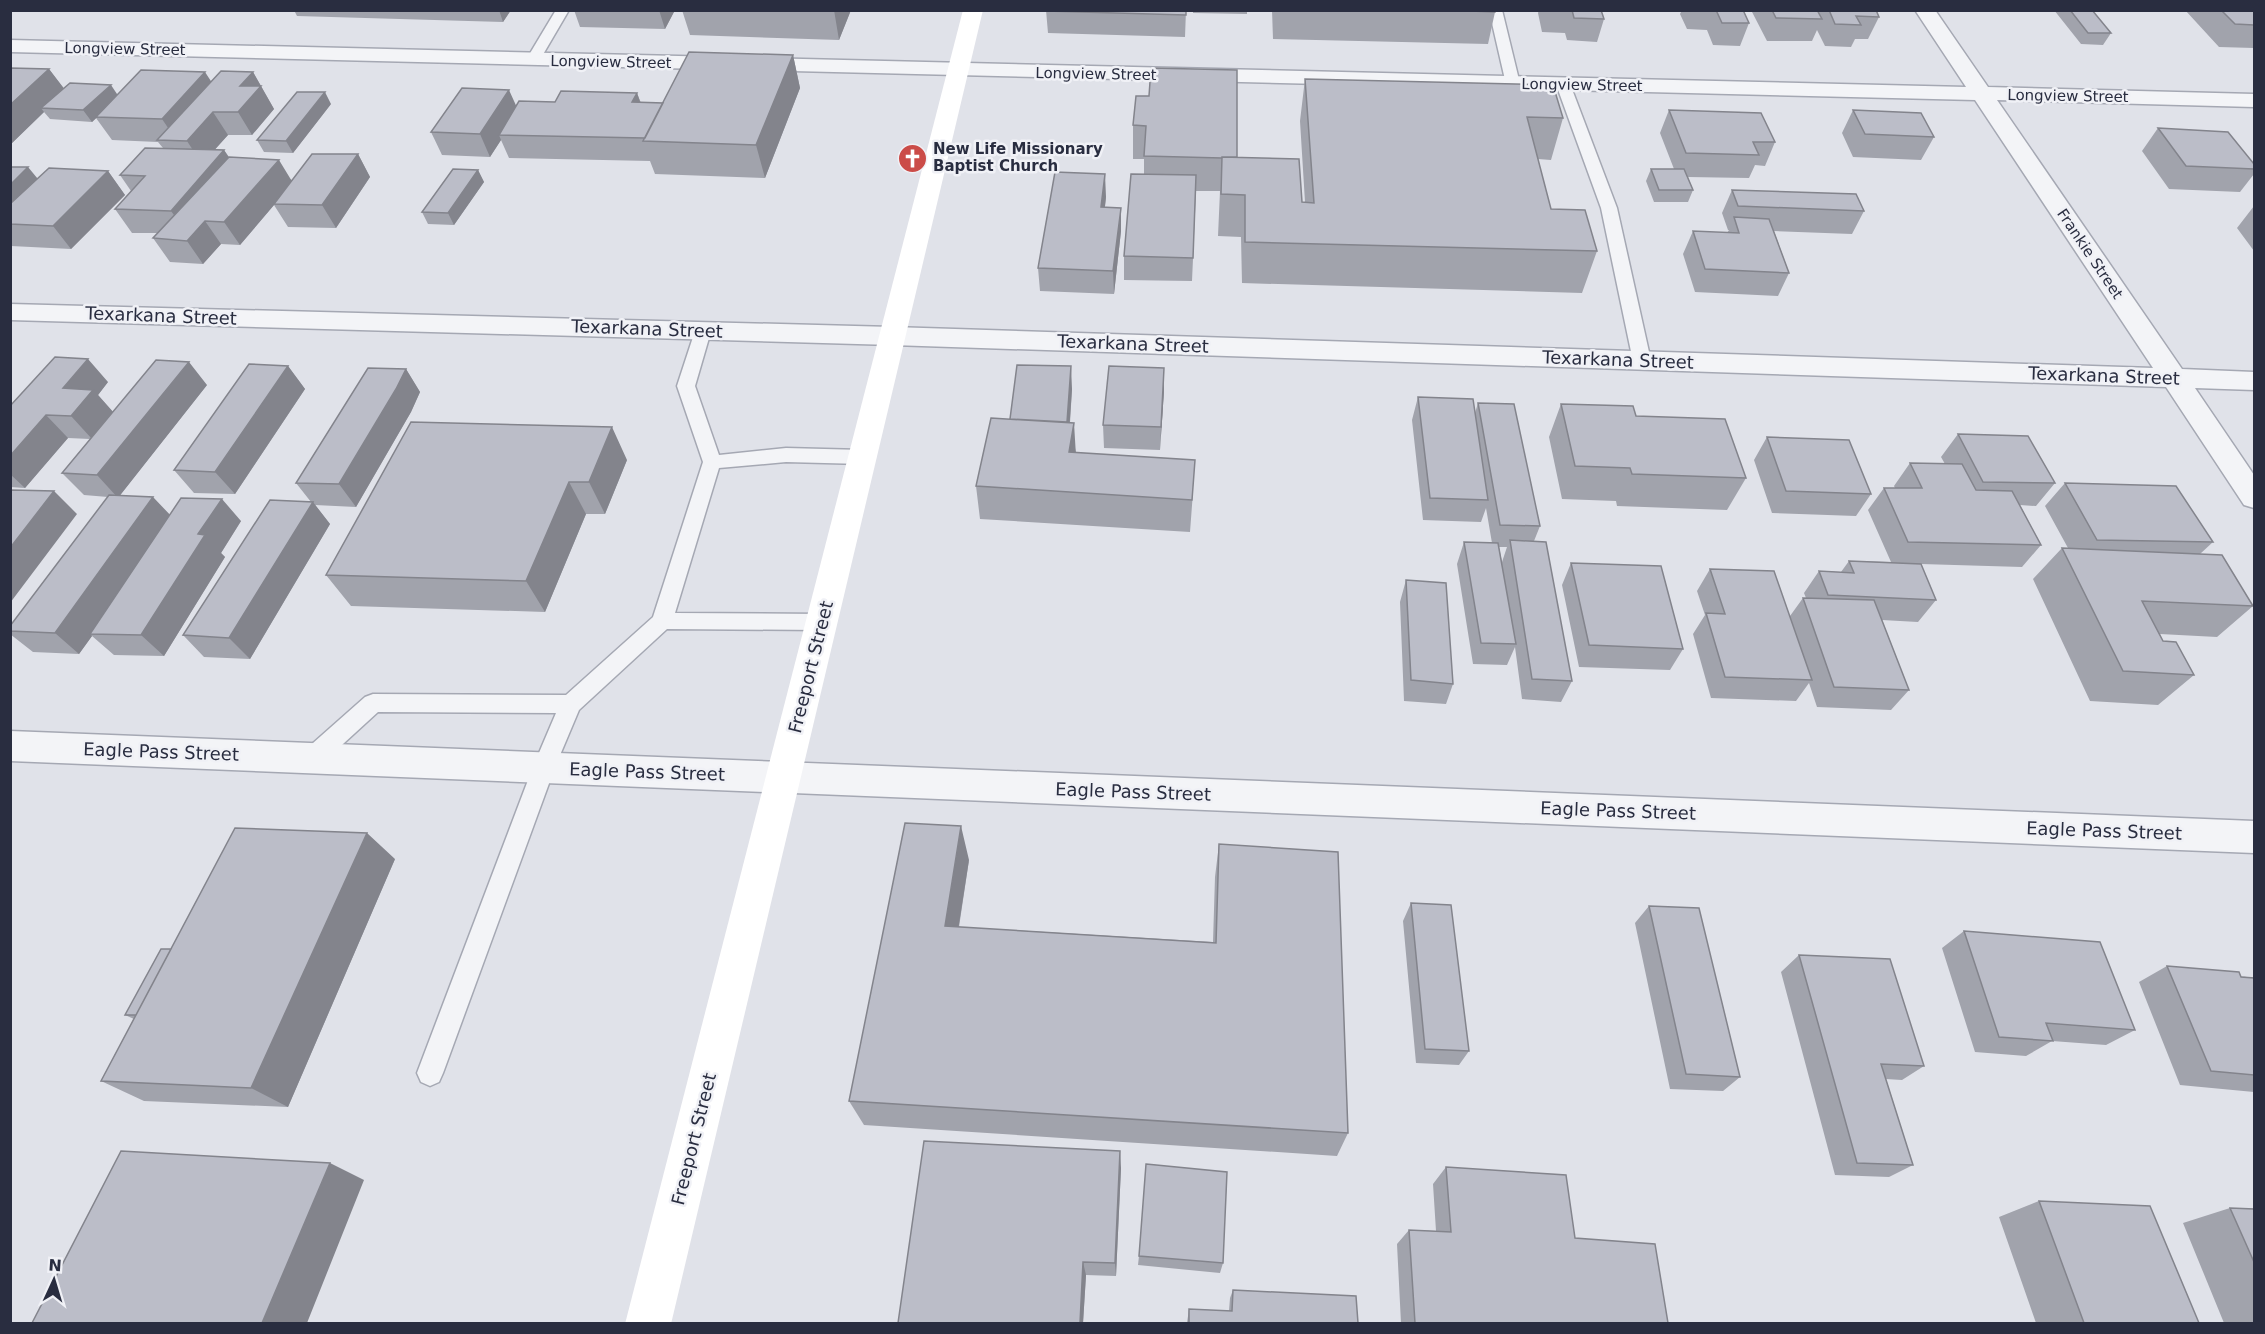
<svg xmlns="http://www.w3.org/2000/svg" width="2265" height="1334" viewBox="0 0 2265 1334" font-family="'DejaVu Sans',sans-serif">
<rect width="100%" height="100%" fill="#e0e2e9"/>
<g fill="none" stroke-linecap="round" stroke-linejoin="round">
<defs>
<path id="lane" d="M 556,10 L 569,10 L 538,63 L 528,63 L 526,60 Z
M 1489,10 L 1502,10 L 1520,84 L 1518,87 L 1508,87 L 1506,84 Z
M 1563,80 L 1570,84 L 1617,208 L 1651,361 L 1648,365 L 1636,365 L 1633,361 L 1601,208 L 1556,84 Z
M 703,326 L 709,327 L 711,331 L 695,386 L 719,455 L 786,448 L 863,450 L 870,452 L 872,457 L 870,462 L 863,464 L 786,462 L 719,468 L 675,613 L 821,614 L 828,616 L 831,622 L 828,628 L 821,630 L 667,629 L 579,710 L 555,767 L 443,1073 L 439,1082 L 430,1086 L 421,1082 L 417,1073 L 533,767 L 556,713 L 378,712 L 320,765 L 312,767 L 304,765 L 301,758 L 304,751 L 365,697 L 373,694 L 566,695 L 653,617 L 703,462 L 677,386 L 695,331 L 697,327 Z"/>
<path id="street" d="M 1915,10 L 1935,10 L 1988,87 L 2254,94 L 2254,107 L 1997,100 L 2182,369 L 2254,372 L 2254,390 L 2195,388 L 2254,475 L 2254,508 L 2244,505 L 2166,387 L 892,345 L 10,320 L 10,304 L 892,327 L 2153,368 L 1975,100 L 10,52 L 10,40 L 1966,87 Z
M 10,731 L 2254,821 L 2254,853 L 10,761 Z"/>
</defs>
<!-- lane casing -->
<use href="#lane" stroke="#a5a8b3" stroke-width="3"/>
<!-- street casing -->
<use href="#street" stroke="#a5a8b3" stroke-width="3"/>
<!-- lane -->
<use href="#lane" fill="#f3f4f7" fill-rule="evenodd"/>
<!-- street -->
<use href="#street" fill="#f3f4f7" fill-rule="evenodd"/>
<!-- secondary -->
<path fill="#fff" fill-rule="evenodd" d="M 963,10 L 983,10 L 671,1324 L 625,1324 Z"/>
</g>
<!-- wall -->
<path fill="#a1a3ac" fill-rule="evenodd" d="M 294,10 L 511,10 L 503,22 L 297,16 Z
M 574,10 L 675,10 L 665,29 L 580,27 Z
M 682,10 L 851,10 L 839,40 L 690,35 Z
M 1046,10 L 1186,10 L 1185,37 L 1048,33 Z
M 1193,10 L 1247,10 L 1247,14 L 1193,13 Z
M 1272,10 L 1495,10 L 1495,12 L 1488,44 L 1273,39 Z
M 1539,10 L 1601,10 L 1604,19 L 1597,42 L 1567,40 L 1565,33 L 1542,32 L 1538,13 Z
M 1682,10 L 1743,10 L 1749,23 L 1740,46 L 1713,45 L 1707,30 L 1687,29 L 1680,14 Z
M 1751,10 L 1876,10 L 1879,17 L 1868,39 L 1855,39 L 1851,47 L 1825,46 L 1817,30 L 1812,41 L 1767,41 Z
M 2054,10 L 2092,10 L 2111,33 L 2103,45 L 2081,44 Z
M 2185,10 L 2254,10 L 2254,48 L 2219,47 Z
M 793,55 L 800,88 L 765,178 L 655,174 L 650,161 L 509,158 L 501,140 L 490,157 L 442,155 L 431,132 L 516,106 L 637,93 L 641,103 L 663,103 Z
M 10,68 L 49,69 L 63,88 L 118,95 L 211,82 L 253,72 L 274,109 L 252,135 L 228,135 L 215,149 L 224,150 L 229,157 L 292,180 L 358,154 L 370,177 L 336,228 L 288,227 L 274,205 L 240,245 L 221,244 L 203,264 L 170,262 L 153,238 L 158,233 L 132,233 L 115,209 L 131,191 L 120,175 L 163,148 L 158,142 L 112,140 L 96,118 L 92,122 L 50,119 L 44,112 L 10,145 Z
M 1305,79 L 1563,118 L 1551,160 L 1538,159 L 1551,209 L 1597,251 L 1582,293 L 1242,283 L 1241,237 L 1218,236 L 1220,191 L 1196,191 L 1192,281 L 1124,280 L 1124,256 L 1144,174 L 1144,159 L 1133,159 L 1133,125 L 1136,96 L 1237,157 L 1302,202 L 1305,202 L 1300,121 Z
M 331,104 L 293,153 L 264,152 L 257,140 Z
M 1669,110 L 1775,142 L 1765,166 L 1755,165 L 1749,178 L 1688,177 L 1693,190 L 1688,202 L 1654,202 L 1646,181 L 1651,169 L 1674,169 L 1660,133 Z
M 1853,110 L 1934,137 L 1921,160 L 1853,157 L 1842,133 Z
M 2158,128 L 2254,164 L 2254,174 L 2240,192 L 2169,189 L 2142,151 Z
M 10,167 L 38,179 L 108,171 L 125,195 L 71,249 L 11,246 Z
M 478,170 L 484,182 L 454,225 L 428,224 L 422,212 Z
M 1732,190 L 1864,211 L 1852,234 L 1774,231 L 1789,273 L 1778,296 L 1695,292 L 1683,254 L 1693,231 L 1727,233 L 1729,230 L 1728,230 L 1722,213 Z
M 1106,197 L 1105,207 L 1121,208 L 1121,231 L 1114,294 L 1040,291 L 1038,268 Z
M 2254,206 L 2254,251 L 2237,228 Z
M 288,366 L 305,389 L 235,494 L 194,493 L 174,470 Z
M 406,369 L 420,392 L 411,412 L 356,507 L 315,505 L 330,524 L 250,659 L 204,657 L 183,635 L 311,502 L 296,483 Z
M 108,382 L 98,395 L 113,412 L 207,385 L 120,495 L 170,515 L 241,521 L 221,553 L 225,557 L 164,656 L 114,655 L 92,636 L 79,654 L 33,652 L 10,634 L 10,626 L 108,497 L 84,495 L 62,473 L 90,439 L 68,438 L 25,488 L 10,487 L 10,406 Z
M 1072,389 L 1070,423 L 1076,453 L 1193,492 L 1190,532 L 980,519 L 976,486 Z
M 1164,391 L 1160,450 L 1104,448 L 1103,425 Z
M 1418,397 L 1475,413 L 1478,403 L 1540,526 L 1534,541 L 1572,681 L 1561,702 L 1522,699 L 1515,647 L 1507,665 L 1473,664 L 1457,564 L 1464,542 L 1492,543 L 1486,508 L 1481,522 L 1423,520 L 1412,420 ZM 1499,547 L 1507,547 L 1502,562 Z
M 1561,404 L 1636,416 L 1746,478 L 1727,510 L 1617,506 L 1616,501 L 1562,499 L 1549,437 Z
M 1958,434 L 2055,483 L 2036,506 L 2020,505 L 2041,545 L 2022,567 L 1921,564 L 1936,600 L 1918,622 L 1882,620 L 1909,690 L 1891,710 L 1817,707 L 1809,683 L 1796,701 L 1711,698 L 1693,634 L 1705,615 L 1697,591 L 1710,569 L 1790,616 L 1803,598 L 1806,598 L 1804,593 L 1819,571 L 1841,572 L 1849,561 L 1891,562 L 1868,510 L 1884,488 L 1895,488 L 1894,486 L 1910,463 L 1945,464 L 1941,457 Z
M 1767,437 L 1871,494 L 1856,516 L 1772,513 L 1754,460 Z
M 627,460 L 605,514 L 586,514 L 545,612 L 351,606 L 326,575 Z
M 2065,483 L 2213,542 L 2200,554 L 2253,606 L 2217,637 L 2160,634 L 2163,641 L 2194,675 L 2158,705 L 2090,701 L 2033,579 L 2062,548 L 2068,548 L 2045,506 Z
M 1571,563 L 1683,649 L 1670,670 L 1579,667 L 1562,585 Z
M 1406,580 L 1453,684 L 1446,704 L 1404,701 L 1400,602 Z
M 1219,844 L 1348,1133 L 1337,1156 L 864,1125 L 849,1101 L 969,860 L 959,927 L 1213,942 L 1215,877 Z
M 395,859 L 288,1107 L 144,1101 L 101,1081 L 134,1019 L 125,1015 L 171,949 Z
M 1411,903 L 1469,1051 L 1459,1065 L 1416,1063 L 1403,921 Z
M 1649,906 L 1740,1077 L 1723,1091 L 1670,1089 L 1635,923 Z
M 1964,931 L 2135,1030 L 2106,1045 L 2052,1041 L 2026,1056 L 1975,1052 L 1942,948 Z
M 1799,955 L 1924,1066 L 1902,1080 L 1886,1079 L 1913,1165 L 1889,1177 L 1835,1175 L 1781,972 Z
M 2167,966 L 2254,978 L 2254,1092 L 2180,1085 L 2139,982 Z
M 1446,1167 L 1575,1238 L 1668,1323 L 1401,1323 L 1397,1244 L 1409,1230 L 1436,1231 L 1433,1184 Z
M 1121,1168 L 1116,1276 L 1086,1275 L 1083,1323 L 898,1323 Z
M 2039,1201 L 2199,1323 L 2036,1323 L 1999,1217 Z
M 2230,1208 L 2254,1209 L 2254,1323 L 2224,1323 L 2183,1223 Z
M 1139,1256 L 1223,1263 L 1220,1273 L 1138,1265 Z
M 1233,1290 L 1358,1323 L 1187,1323 L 1189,1309 L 1229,1311 L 1230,1298 Z"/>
<!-- shaded-wall -->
<path fill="#83848c" d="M 499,10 L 511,10 L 503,22 Z
M 659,10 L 675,10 L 665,29 Z
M 834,10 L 851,10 L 839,40 Z
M 793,55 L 800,88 L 765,178 L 756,145 Z
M 49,69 L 66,91 L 41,108 L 44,112 L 10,145 L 10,105 Z
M 205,72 L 220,95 L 177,141 L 162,119 Z
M 253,72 L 274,109 L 252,135 L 238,112 L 240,86 Z
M 111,85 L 119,97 L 92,122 L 83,110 Z
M 509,90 L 519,112 L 499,135 L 501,140 L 490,157 L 480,134 Z
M 325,92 L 331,104 L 293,153 L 286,141 Z
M 637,93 L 645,116 L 632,102 Z
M 213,112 L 228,135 L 202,164 L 187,141 Z
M 224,150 L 239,173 L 188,234 L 171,211 Z
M 358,154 L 370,177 L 336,228 L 322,205 Z
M 279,160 L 293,183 L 274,204 L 274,205 L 240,245 L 224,222 Z
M 28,167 L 47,190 L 10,224 L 10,185 Z
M 478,170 L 484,182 L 454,225 L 448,213 Z
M 108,171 L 125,195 L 71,249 L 53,226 Z
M 1105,174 L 1106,197 L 1102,230 L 1101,207 Z
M 1121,208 L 1121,231 L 1114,294 L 1113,271 Z
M 205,221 L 221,244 L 203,264 L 187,241 Z
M 88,359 L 108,382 L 98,395 L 114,413 L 92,439 L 71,416 L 63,388 Z
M 189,362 L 207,385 L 118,498 L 97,475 Z
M 288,366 L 305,389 L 235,494 L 215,472 Z
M 1071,366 L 1072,389 L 1068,447 L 1066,424 Z
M 1164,368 L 1164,391 L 1160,450 L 1161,427 Z
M 406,369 L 420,392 L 411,412 L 356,507 L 339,484 Z
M 46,415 L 68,438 L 25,488 L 10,474 L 10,456 Z
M 1074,423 L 1076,456 L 1069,452 Z
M 612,427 L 627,460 L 605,514 L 589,482 Z
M 569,482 L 586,514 L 545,612 L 526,581 Z
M 54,491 L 77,514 L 10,603 L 10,548 Z
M 153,497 L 174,519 L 90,634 L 92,636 L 79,654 L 55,633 Z
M 222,499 L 241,521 L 221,553 L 225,557 L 164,656 L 141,635 L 198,534 Z
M 313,502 L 330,524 L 250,659 L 229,638 Z
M 961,826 L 969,860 L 954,956 L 945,926 Z
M 367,833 L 395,859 L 288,1107 L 251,1088 Z
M 1120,1151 L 1121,1168 L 1116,1276 L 1115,1263 Z
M 330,1163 L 364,1180 L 307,1323 L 262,1323 Z
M 1083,1262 L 1086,1275 L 1083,1323 L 1080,1323 Z"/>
<!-- building -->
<path fill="#bbbdc8" stroke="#83848c" stroke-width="1.5" d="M 1186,10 L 1186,15 L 1046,11 L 1046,10 Z
M 1443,10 L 1495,10 L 1495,12 Z
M 1572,10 L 1601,10 L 1604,19 L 1574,18 Z
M 1716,10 L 1743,10 L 1749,23 L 1722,23 Z
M 1772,10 L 1817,10 L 1822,19 L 1776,18 Z
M 1829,10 L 1876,10 L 1879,17 L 1856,16 L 1861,25 L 1835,24 Z
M 2070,10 L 2092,10 L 2111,33 L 2088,33 Z
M 2221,10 L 2254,10 L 2254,25 L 2235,24 Z
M 689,52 L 793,55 L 756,145 L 643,141 Z
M 10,68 L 49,69 L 10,105 Z
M 1151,68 L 1237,70 L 1237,157 L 1222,157 L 1222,158 L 1144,156 L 1146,126 L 1133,125 L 1136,96 L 1149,96 Z
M 141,70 L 205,72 L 162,119 L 96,117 Z
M 221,71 L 253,72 L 240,86 L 261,86 L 238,112 L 213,112 L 187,141 L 157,140 Z
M 1305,79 L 1553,85 L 1563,118 L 1527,117 L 1551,209 L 1585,210 L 1597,251 L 1245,242 L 1245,195 L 1221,194 L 1222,157 L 1299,159 L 1302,202 L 1314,203 Z
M 70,83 L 111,85 L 83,110 L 41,108 Z
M 462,88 L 509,90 L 480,134 L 431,132 Z
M 561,91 L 637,93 L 632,102 L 663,103 L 645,138 L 499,135 L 519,101 L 555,102 Z
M 297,92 L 325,92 L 286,141 L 257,140 Z
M 1669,110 L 1761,113 L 1775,142 L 1753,142 L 1759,155 L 1686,153 Z
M 1853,110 L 1921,113 L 1934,137 L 1865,134 Z
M 2158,128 L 2228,132 L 2254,164 L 2254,169 L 2186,166 Z
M 145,148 L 224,150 L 171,211 L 115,209 L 145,176 L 120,175 Z
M 312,154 L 358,154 L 322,205 L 274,204 Z
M 229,157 L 279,160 L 224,222 L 205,221 L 187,241 L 153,238 Z
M 10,167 L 28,167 L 10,185 Z
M 49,168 L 108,171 L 53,226 L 10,224 L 10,204 Z
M 453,169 L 478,170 L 448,213 L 422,212 Z
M 1651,169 L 1684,169 L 1693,190 L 1659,190 Z
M 1055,172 L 1105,174 L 1101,207 L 1121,208 L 1113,271 L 1038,268 Z
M 1131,174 L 1196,175 L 1193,258 L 1124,256 Z
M 1732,190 L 1856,194 L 1864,211 L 1738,206 Z
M 1734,217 L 1769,219 L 1789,273 L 1705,269 L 1693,231 L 1739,233 Z
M 55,357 L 88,359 L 63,388 L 93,390 L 71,416 L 46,415 L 10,456 L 10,406 Z
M 156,360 L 189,362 L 97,475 L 62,473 Z
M 249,364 L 288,366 L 215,472 L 174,470 Z
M 1017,365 L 1071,366 L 1067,422 L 1010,419 Z
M 1109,366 L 1164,368 L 1161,427 L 1103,425 Z
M 368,368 L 406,369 L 396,389 L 339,484 L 296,483 Z
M 1418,397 L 1473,399 L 1488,500 L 1430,498 Z
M 1478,403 L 1514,404 L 1540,526 L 1500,525 Z
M 1561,404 L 1633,406 L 1636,416 L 1725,419 L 1746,478 L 1632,474 L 1630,468 L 1575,466 Z
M 991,418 L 1074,423 L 1069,452 L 1195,460 L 1192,500 L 976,486 Z
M 411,422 L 612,427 L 589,482 L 569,482 L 526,581 L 326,575 Z
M 1958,434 L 2028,436 L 2055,483 L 1983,482 Z
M 1767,437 L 1849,440 L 1871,494 L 1786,491 Z
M 1910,463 L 1962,464 L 1976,490 L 2012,491 L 2041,545 L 1908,542 L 1884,488 L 1922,488 Z
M 2065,483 L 2176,486 L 2213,542 L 2097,540 Z
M 11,490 L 54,491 L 10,548 L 10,491 Z
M 109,495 L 153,497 L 55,633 L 10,631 L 10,626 Z
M 181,498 L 222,499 L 198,534 L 205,535 L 141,635 L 90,634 Z
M 270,500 L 313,502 L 229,638 L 183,635 Z
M 1510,540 L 1546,542 L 1572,681 L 1532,679 Z
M 1464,542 L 1498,543 L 1516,644 L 1481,643 Z
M 2062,548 L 2222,555 L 2253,606 L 2142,601 L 2163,641 L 2176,642 L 2194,675 L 2123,671 Z
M 1849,561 L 1921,564 L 1936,600 L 1828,595 L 1819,571 L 1854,573 Z
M 1571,563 L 1661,566 L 1683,649 L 1589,645 Z
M 1710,569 L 1774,571 L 1812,680 L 1725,677 L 1706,613 L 1725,614 Z
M 1406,580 L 1446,583 L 1453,684 L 1411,680 Z
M 1803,598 L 1874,600 L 1909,690 L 1834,687 Z
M 905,823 L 961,826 L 945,926 L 1216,943 L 1219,844 L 1338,852 L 1348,1133 L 849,1101 Z
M 235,828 L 367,833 L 251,1088 L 101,1081 Z
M 1411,903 L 1451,905 L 1469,1051 L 1425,1049 Z
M 1649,906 L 1699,908 L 1740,1077 L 1686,1074 Z
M 1964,931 L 2100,942 L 2135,1030 L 2046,1023 L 2053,1041 L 1999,1037 Z
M 161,949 L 171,949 L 136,1015 L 125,1015 Z
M 1799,955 L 1890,959 L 1924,1066 L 1881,1064 L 1913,1165 L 1857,1163 Z
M 2167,966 L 2239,972 L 2241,977 L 2254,978 L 2254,1075 L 2211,1071 Z
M 924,1141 L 1120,1151 L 1115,1263 L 1083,1262 L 1080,1323 L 898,1323 Z
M 121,1151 L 330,1163 L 262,1323 L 32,1323 Z
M 1146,1164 L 1227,1172 L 1223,1263 L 1139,1256 Z
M 1446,1167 L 1566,1175 L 1575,1238 L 1655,1244 L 1668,1323 L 1415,1323 L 1409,1230 L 1451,1232 Z
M 2039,1201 L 2150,1206 L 2199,1323 L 2084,1323 Z
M 2230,1208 L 2254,1209 L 2254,1262 Z
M 1233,1290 L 1356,1296 L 1358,1323 L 1189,1323 L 1189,1309 L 1232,1311 Z"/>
<!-- icons -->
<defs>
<symbol id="church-disc" viewBox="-11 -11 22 22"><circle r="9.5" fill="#cb4c48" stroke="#f0f1f6"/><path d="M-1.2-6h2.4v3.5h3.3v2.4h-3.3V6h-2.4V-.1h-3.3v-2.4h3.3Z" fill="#fff"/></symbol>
</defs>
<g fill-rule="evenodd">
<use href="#church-disc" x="896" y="142" width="33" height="33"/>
</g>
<g text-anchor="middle" stroke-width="5" stroke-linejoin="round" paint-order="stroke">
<!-- far-street labels -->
<g font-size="15" fill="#292d40" stroke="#f0f1f6">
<text transform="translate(125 49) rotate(1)" y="5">Longview Street</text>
<text transform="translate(611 62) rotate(1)" y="5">Longview Street</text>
<text transform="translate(1096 74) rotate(1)" y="5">Longview Street</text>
<text transform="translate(1582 85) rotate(1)" y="5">Longview Street</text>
<text transform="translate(2068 96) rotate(1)" y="5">Longview Street</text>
<text transform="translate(2090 254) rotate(56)" y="5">Frankie Street</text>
</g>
<!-- far-poi labels -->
<g font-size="15" font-weight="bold" fill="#292d40" stroke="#f0f1f6" text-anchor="start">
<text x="933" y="154">New Life Missionary<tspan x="933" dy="17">Baptist Church</tspan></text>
</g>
<!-- street labels -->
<g font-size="18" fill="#292d40" stroke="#f0f1f6">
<text transform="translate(161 316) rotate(2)" y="6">Texarkana Street</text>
<text transform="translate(647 329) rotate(2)" y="6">Texarkana Street</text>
<text transform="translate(1133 344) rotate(2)" y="6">Texarkana Street</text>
<text transform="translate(1618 360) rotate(2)" y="6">Texarkana Street</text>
<text transform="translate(2104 376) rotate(2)" y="6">Texarkana Street</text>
<text transform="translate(811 667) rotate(-76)" y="6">Freeport Street</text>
<text transform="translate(161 752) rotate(2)" y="6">Eagle Pass Street</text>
<text transform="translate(647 772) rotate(2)" y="6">Eagle Pass Street</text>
<text transform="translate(1133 792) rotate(2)" y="6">Eagle Pass Street</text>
<text transform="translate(1618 811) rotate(2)" y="6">Eagle Pass Street</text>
<text transform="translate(2104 831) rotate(2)" y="6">Eagle Pass Street</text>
<text transform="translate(694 1139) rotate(-76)" y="6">Freeport Street</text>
</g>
</g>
<!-- border -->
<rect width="2265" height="1334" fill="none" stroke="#292d40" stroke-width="24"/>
<!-- north arrow -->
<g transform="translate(54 1280) rotate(4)" stroke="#f0f1f6" stroke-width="4.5" paint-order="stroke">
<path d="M0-4.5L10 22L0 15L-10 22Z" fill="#292d40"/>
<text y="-9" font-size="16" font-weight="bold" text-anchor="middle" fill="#292d40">N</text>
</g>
</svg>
